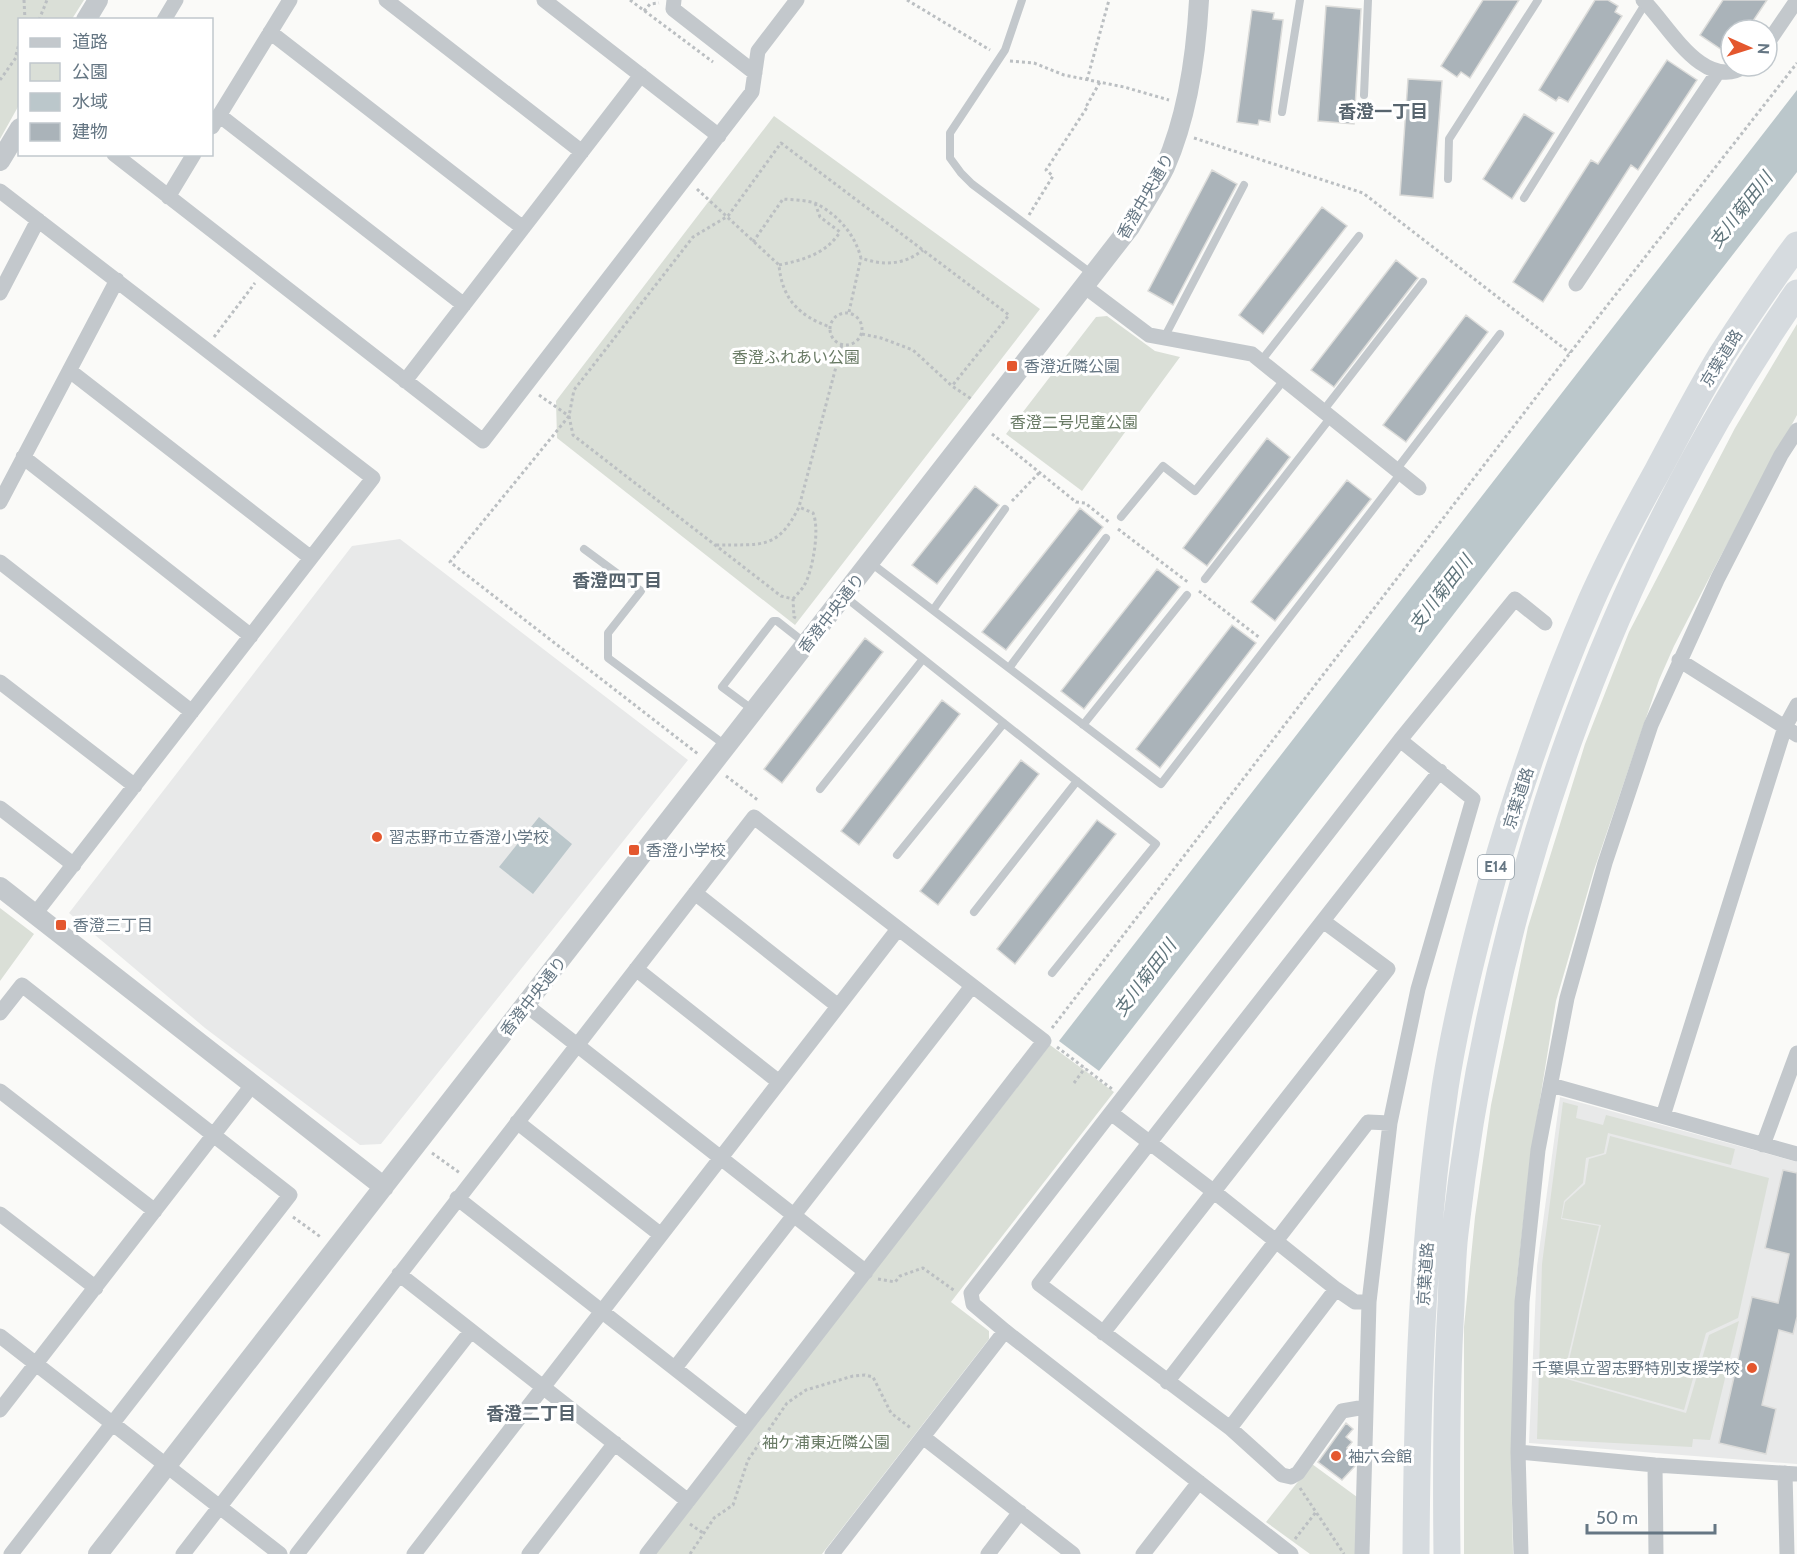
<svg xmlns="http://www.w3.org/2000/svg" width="1797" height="1554" viewBox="0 0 1797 1554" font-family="Cabin,'Noto Sans JP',sans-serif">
<rect width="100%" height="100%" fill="#fafaf8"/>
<!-- built -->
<path fill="#e8e9e9" d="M 400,539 L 688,760 L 381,1144 L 360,1145 L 205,1028 L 69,913 L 352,546 Z
M 1560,1097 L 1797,1162 L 1797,1464 L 1529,1443 L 1537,1266 Z"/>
<!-- green -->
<path fill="#dadfd7" d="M 0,0 L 84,0 L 72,19 L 20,20 L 19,105 L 0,139 Z
M 774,116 L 1040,309 L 795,625 L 557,438 L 556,401 Z
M 1107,316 L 1155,351 L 1180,357 L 1082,491 L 1006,434 L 1096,317 Z
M 1797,324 L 1797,415 L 1718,561 L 1674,646 L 1659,680 L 1594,870 L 1556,1001 L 1530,1161 L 1516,1288 L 1511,1458 L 1513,1554 L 1464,1554 L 1464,1327 L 1475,1217 L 1491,1105 L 1528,927 L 1585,744 L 1629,632 L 1735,428 Z
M 0,908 L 34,934 L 0,981 Z
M 1050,1045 L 1114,1092 L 951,1302 L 989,1331 L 989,1339 L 822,1554 L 654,1554 Z
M 1563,1102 L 1578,1106 L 1576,1118 L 1603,1125 L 1606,1115 L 1735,1149 L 1731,1165 L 1608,1133 L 1604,1153 L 1586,1158 L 1583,1183 L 1564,1201 L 1561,1219 L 1599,1226 L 1563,1378 L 1686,1413 L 1709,1335 L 1739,1321 L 1710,1440 L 1693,1439 L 1692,1447 L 1537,1439 L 1542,1264 Z
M 1610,1136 L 1769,1178 L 1738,1318 L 1706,1333 L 1684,1410 L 1565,1377 L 1601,1225 L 1562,1218 L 1565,1202 L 1585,1184 L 1589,1159 L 1606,1154 Z
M 1312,1464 L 1357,1497 L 1357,1554 L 1310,1554 L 1266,1522 Z"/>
<!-- water -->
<path fill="#bbc7cb" d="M 1797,90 L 1797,172 L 1099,1071 L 1059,1041 Z
M 539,817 L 572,844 L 533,894 L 499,867 Z"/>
<!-- building -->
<path fill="#aab3b9" stroke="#dcdcda" stroke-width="1.5" d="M 1483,0 L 1519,0 L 1470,78 L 1461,72 L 1457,77 L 1441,66 Z
M 1595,0 L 1608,0 L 1618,6 L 1615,12 L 1622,16 L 1568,102 L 1559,97 L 1556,101 L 1539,90 Z
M 1723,0 L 1767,0 L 1747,30 L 1731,30 L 1731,56 L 1700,35 Z
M 1326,6 L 1361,9 L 1354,124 L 1318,121 Z
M 1252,10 L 1274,13 L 1273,19 L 1283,20 L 1270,122 L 1259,120 L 1258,125 L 1237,122 Z
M 1667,60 L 1697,80 L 1638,170 L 1631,165 L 1543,302 L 1513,282 L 1591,160 L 1598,164 Z
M 1408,79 L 1442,81 L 1433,198 L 1400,195 Z
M 1524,114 L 1554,133 L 1512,199 L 1483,179 Z
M 1212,170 L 1237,184 L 1173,305 L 1148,291 Z
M 1322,207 L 1347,226 L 1263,334 L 1239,315 Z
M 1396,260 L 1418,278 L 1334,387 L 1311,370 Z
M 1466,315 L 1488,332 L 1406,442 L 1383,425 Z
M 1267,438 L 1290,457 L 1207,566 L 1183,548 Z
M 1347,480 L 1371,499 L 1275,621 L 1251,602 Z
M 975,486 L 999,505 L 937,584 L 912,565 Z
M 1080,508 L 1103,527 L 1006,650 L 982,632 Z
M 1157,569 L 1180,587 L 1084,709 L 1061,691 Z
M 1232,625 L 1256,643 L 1160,768 L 1136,749 Z
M 865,638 L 883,652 L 782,783 L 764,769 Z
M 942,700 L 960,714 L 859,845 L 841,831 Z
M 1021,760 L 1039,774 L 938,905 L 920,891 Z
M 1097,820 L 1116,834 L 1015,964 L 997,949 Z
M 1783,1170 L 1797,1173 L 1797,1317 L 1793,1334 L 1779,1330 L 1762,1405 L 1776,1409 L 1766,1454 L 1719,1443 L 1752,1297 L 1778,1303 L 1789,1254 L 1765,1248 Z
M 1346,1423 L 1353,1429 L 1346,1437 L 1352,1442 L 1347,1448 L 1354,1454 L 1350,1459 L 1355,1463 L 1355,1466 L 1342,1480 L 1318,1462 Z"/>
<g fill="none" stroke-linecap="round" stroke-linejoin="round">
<!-- path -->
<path stroke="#bbbfc2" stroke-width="3" stroke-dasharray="3 3" stroke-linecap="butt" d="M 24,0 L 25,20
M 630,0 L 713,62
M 907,0 L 990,50
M 644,11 L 650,4 L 659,3
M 39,20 L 47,0
M 16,55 L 20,40
M 1010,61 L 1034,63 L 1064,75 L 1124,87 L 1169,100
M 0,80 L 20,52
M 1087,80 L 1109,0
M 1194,138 L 1363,193 L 1570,353
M 697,189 L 779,265 C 782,299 799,316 830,327
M 1029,215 L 1053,176 L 1046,170 L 1088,106 L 1087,105 L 1100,82
M 753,242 L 783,199 C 793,200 808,200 817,204 C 839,216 855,235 861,258 C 884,266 904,265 923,250
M 779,265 C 803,260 826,254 840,232 L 820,217 L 815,203
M 849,312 L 861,258
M830 329a16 16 0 1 1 32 0a16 16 0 1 1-32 0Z
M 862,334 L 881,338 L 913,350 L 952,386 L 973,400
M 214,337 L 255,283
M 539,395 L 569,416
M 569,416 L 450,562 L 698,754
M 992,434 L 1076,502 L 1085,503 L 1110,523
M 1012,501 L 1039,473
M 1118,529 L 1189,583
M 716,545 C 761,544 777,551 799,507 L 842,344
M 1199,591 L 1260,638
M 793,599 C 797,594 802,590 805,584 C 813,569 820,528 813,513 L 799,507
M 796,618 L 794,617 L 793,599 L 781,596 L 573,435 L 569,416 L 574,390 L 693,237 L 728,216 L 781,143 L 1009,315 L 952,386
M 726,776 L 759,801
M 1052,1028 L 1570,353 L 1797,63
M 1057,1047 L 1112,1089
M 1074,1083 L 1085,1068
M 432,1153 L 460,1173
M 293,1217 L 322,1238
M 878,1279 L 895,1282 L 900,1276 L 923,1268 L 955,1291
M 1300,1488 L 1344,1554
M 690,1524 L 703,1533
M 1295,1539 L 1316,1512
M 690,1554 L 714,1518 L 733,1505 L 748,1460 L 787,1403 L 806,1390 L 853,1376 L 865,1375 L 873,1377 L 891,1413 L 912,1429"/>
<!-- service -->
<path stroke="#c3c8cc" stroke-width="8" d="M 1022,0 L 1005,50 L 950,133 L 950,158 L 961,173 L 972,184 L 1092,274
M 1364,95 L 1368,0
M 1282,112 L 1300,0
M 1448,179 L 1449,139 L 1538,0
M 1524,198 L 1647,1
M 1164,338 L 1244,185
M 1261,361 L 1359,236
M 1323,411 L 1423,282
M 1396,470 L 1500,334
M 1121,517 L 1163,466 L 1195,491 L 1284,380
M 584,549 L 641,591 L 608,633 L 608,658 L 725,745
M 871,563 L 1161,784 L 1401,473
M 1205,579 L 1331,417
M 844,596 L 1156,844 L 1052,973
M 933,610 L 1005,509
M 1009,668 L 1106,538
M 753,710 L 722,687 L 773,621 L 777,621 L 805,643
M 1083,725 L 1187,595
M 820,789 L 923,659
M 897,855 L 1004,723
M 974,912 L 1077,781"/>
<!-- minor -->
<path stroke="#c3c8cc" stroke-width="15" d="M 386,0 L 582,152
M 544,0 L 719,136
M 674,0 L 673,9 L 755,73
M 1643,0 C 1668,24 1703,93 1746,66
M 164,20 L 176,0
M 270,32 L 523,228
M 1767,44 L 1797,0
M 219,115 L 464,305
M 212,127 L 290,0
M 114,154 L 483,441 L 752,92 L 758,51 L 797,0
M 0,191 L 373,478 L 35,914
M 168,197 L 194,154
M 1576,284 L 1718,72
M 1084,286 L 1149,335 L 1252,354 L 1419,488
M 0,293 L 38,220
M 70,371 L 311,558
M 405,381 L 641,75
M 23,457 L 251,636
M 0,502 L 117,280
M 0,562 L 192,712
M 1679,660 L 1797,735
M 0,682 L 135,786
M 0,808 L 74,865
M 695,893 L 838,1006
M 636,969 L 779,1082
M 526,1005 L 866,1272
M 0,1013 L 22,985 L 290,1195 L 11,1554
M 1551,1085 L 1797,1154
M 0,1091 L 155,1211
M 1111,1113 L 1213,1191 L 1336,1289 L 1355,1302 L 1369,1302
M 1663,1116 L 1785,727 L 1797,705
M 517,1122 L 661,1235
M 1763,1145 L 1797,1053
M 457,1198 L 747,1425
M 0,1214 L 96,1288
M 399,1274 L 688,1501
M 1103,1333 L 1388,969 L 1323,921
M 0,1336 L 280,1554
M 675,1368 L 972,986
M 1167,1382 L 1368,1122 L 1390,1123
M 1365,1407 L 1342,1411 L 1298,1473 L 1291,1477 L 1282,1475 L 1230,1428 L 1039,1284 L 1440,771
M 0,1410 L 253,1084
M 1230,1428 L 1336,1289
M 923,1437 L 1073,1554
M 1518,1452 L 1655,1465 L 1797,1474
M 1655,1465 L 1656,1554
M 1785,1473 L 1787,1554
M 183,1554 L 754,817 L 1044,1041 L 647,1554
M 297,1554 L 471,1331
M 414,1554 L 898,929
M 529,1554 L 615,1443
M 832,1554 L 1005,1331
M 988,1554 L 1020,1512
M 1143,1554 L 1199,1482
M 1291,1554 L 1005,1331 L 973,1304 L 971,1293 L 1400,740 L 1515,599 L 1545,623
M 1362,1554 L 1369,1302 L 1390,1123 L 1418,989 L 1473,799 L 1400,740
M 1521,1554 L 1518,1452 L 1522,1302 L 1538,1150 L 1567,998 L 1605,863 L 1651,725 L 1718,578 L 1781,455 L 1797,430"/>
<!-- tertiary -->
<path stroke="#c3c8cc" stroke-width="20" d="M 86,20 L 98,0
M 0,161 L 20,128
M 0,887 L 384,1187
M 98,1554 L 1130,227 C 1142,207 1155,187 1165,167 C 1188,115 1196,57 1199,0"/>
<!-- motorway -->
<path stroke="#d6dbdf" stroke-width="27" d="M 1416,1554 C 1417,1398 1422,1242 1445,1088 C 1456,1016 1474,946 1493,877 C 1520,783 1552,690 1591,601 C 1611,556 1634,513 1658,470 C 1679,431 1699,392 1722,354 C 1746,317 1771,280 1797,245
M 1447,1554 C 1446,1472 1446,1389 1451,1306 C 1452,1282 1452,1257 1455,1233 C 1493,899 1605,570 1797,293"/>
</g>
<!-- markers -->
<g fill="#e4572e" stroke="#fff" stroke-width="2">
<rect x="1006" y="360" width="12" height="12" rx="3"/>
<circle cx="377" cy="837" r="6"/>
<rect x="628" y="844" width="12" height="12" rx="3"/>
<rect x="55" y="919" width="12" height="12" rx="3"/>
<circle cx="1752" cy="1368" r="6"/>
<circle cx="1336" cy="1456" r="6"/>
</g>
<g text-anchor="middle" stroke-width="6" stroke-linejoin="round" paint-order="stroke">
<!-- shield labels -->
<rect fill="#fff" stroke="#939fa8" stroke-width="1.5" x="1478" y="855" width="36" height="24" rx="4.5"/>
<g font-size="15" font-weight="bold" fill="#657683">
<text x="1496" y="872">E14</text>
</g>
<!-- street labels -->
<g font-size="16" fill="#657683" stroke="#fff">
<text transform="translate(1145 196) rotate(-60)" y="6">香澄中央通り</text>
<text transform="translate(1721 358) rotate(-58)" y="6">京葉道路</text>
<text transform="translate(831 613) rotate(-52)" y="6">香澄中央通り</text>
<text transform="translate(1518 798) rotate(-72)" y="6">京葉道路</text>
<text transform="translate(533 996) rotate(-52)" y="6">香澄中央通り</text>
<text transform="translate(1425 1274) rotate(-86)" y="6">京葉道路</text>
</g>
<!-- park labels -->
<g font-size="16" fill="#687a64" stroke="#fff">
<text x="796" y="363">香澄ふれあい公園</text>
<text x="1074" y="428">香澄二号児童公園</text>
<text x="826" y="1448">袖ケ浦東近隣公園</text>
</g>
<!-- poi labels -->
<g font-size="16" fill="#657683" stroke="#fff" text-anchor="start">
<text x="1024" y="372">香澄近隣公園</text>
<text x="389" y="843">習志野市立香澄小学校</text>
<text x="646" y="856">香澄小学校</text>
<text x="73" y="931">香澄三丁目</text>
<text x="1740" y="1374" text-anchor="end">千葉県立習志野特別支援学校</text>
<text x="1348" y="1462">袖六会館</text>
</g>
<!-- neighbourhood labels -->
<g font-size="18" font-weight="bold" fill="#57646e" stroke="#fff">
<text x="1383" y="118">香澄一丁目</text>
<text x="617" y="587">香澄四丁目</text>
<text x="531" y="1420">香澄二丁目</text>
</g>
<!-- water labels -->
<g font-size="18" font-style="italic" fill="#60757c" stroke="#fff">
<text transform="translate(1741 210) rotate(-52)" y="6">支川菊田川</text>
<text transform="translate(1441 593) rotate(-52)" y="6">支川菊田川</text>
<text transform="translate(1145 978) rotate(-53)" y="6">支川菊田川</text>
</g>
</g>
<!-- legend -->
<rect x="18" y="18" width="195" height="138" fill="#ffffff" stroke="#c1c8cd" stroke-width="1.5"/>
<rect x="30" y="38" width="30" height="9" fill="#c3c8cc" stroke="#c1c8cd" stroke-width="1.5"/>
<text x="72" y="48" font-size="18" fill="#657683">道路</text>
<rect x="30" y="63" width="30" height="18" fill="#dadfd7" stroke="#c1c8cd" stroke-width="1.5"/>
<text x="72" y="78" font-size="18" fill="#657683">公園</text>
<rect x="30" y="93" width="30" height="18" fill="#bbc7cb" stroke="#c1c8cd" stroke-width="1.5"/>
<text x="72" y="108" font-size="18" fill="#657683">水域</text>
<rect x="30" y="123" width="30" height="18" fill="#aab3b9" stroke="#c1c8cd" stroke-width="1.5"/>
<text x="72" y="138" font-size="18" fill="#657683">建物</text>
<!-- north arrow -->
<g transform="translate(1749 48) rotate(93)"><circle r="28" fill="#ffffff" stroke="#c1c8cd" stroke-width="1.5"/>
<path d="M0-4.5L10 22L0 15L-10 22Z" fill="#e4572e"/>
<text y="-9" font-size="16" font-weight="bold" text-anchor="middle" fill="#657683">N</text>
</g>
<!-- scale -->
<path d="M1587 1524v9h128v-9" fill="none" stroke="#657683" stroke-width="3"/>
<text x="1596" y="1524" font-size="18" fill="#657683" stroke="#ffffff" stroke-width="4.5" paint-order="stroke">50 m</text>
</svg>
